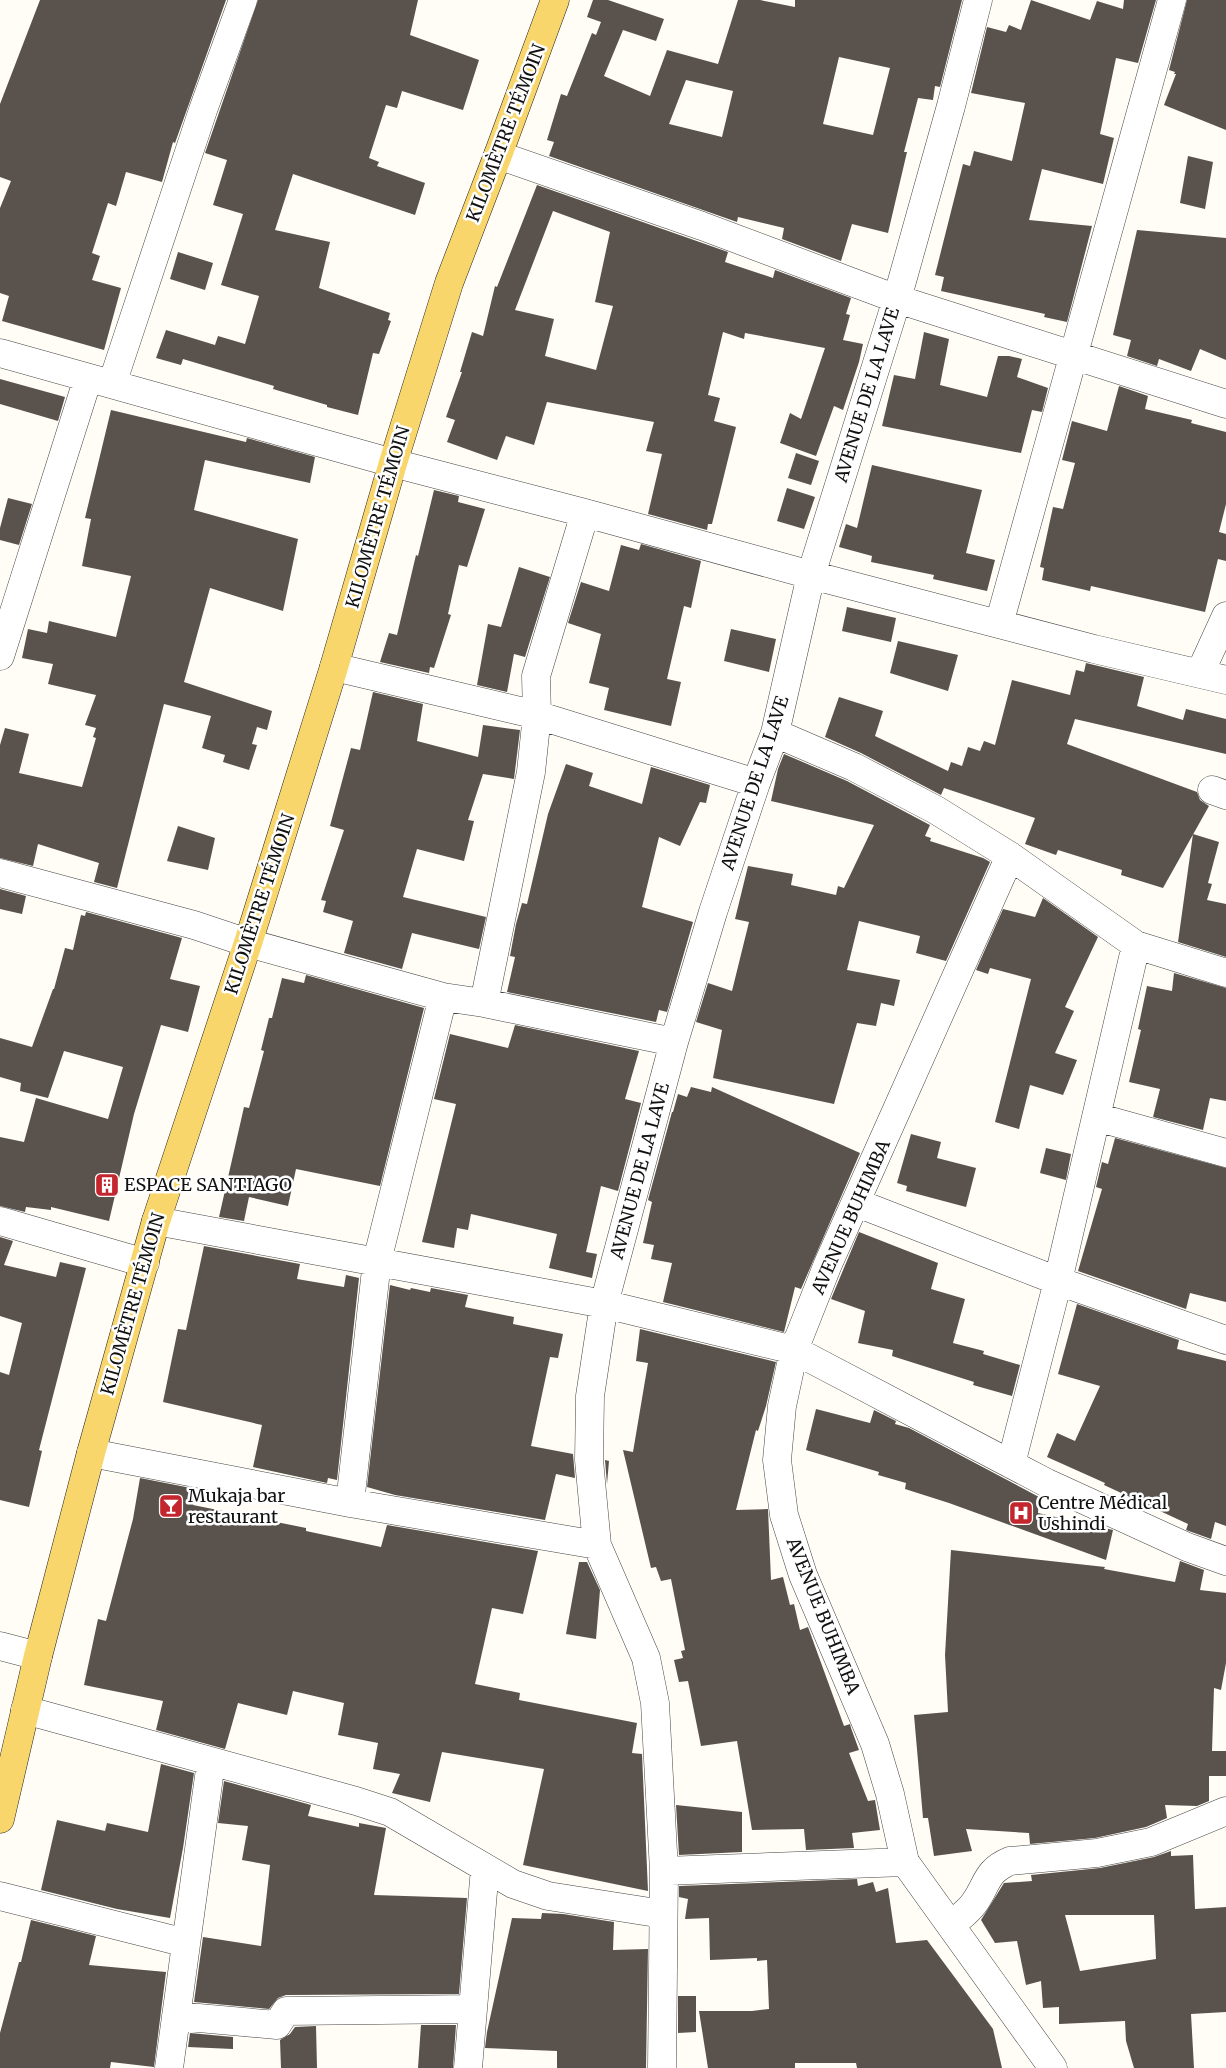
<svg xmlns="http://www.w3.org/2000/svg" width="1226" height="2068" viewBox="0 0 1226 2068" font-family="Merriweather,serif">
<rect width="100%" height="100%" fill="#fffdf5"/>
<!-- building -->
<path fill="#5a524d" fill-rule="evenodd" d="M 40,0 L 226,0 L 175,143 L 173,142 L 162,182 L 126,172 L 116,206 L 108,203 L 92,253 L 100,256 L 92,280 L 121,288 L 104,350 L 2,321 L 9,296 L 0,293 L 0,208 L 11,181 L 0,177 L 0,104 Z
M 258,0 L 418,0 L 410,35 L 479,60 L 463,110 L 402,91 L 397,108 L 386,105 L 369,158 L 379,162 L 377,166 L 425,183 L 415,215 L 293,174 L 275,230 L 330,242 L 319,288 L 390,313 L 388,320 L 391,321 L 379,354 L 373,353 L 358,415 L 327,407 L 327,405 L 273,389 L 274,386 L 183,359 L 181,365 L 156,358 L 166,330 L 215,345 L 218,336 L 245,344 L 259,296 L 221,285 L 243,214 L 213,205 L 227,160 L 205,153 Z
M 593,0 L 608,0 L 664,19 L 656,41 L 623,30 L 604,76 L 650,96 L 667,50 L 718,64 L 738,0 L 760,0 L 795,7 L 795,0 L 962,0 L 940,87 L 935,86 L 933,100 L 918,98 L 904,152 L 907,152 L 888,233 L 852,224 L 841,261 L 782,239 L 784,228 L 738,217 L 737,222 L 549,156 L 554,142 L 547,140 L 561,94 L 567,96 L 592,33 L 596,35 L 601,22 L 587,17 ZM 839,57 L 890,68 L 873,135 L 823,124 ZM 686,80 L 733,91 L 722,137 L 669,124 Z
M 1031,0 L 1090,20 L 1097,1 L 1123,9 L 1124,0 L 1156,0 L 1138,63 L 1116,58 L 1100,134 L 1114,138 L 1103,184 L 1042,169 L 1029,220 L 1092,226 L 1067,322 L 1044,317 L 1045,314 L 941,291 L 944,277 L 935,275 L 963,164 L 970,166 L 974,151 L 1012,161 L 1025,103 L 971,93 L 987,27 L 1006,32 L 1009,25 L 1021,30 Z
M 1187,0 L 1226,0 L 1226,130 L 1164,105 L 1176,74 L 1174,74 L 1175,72 L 1169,70 Z
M 1188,156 L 1213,162 L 1205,209 L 1180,203 Z
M 537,185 L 728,252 L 725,262 L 773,278 L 775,270 L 851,298 L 846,314 L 850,315 L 843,340 L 863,344 L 859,362 L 843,410 L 834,406 L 816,456 L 780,443 L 790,413 L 801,419 L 825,348 L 745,333 L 744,339 L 723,332 L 708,395 L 720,398 L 714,421 L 736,427 L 712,524 L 708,524 L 707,530 L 648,514 L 662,454 L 646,451 L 654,422 L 547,402 L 534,445 L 506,436 L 497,460 L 447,442 L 455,420 L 446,417 L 462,372 L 460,372 L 472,332 L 483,336 L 495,286 L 497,287 ZM 553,211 L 610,232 L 595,302 L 613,306 L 596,370 L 545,356 L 554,319 L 515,310 Z
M 1137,230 L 1226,238 L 1226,360 L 1200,349 L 1191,371 L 1159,359 L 1157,366 L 1127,356 L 1131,340 L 1113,335 Z
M 178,252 L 213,263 L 205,290 L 170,279 Z
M 924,332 L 949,339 L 940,385 L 987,397 L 998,356 L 1009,356 L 1022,359 L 1017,377 L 1048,388 L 1042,412 L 1032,410 L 1021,453 L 882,426 L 894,375 L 915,379 Z
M 0,379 L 65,397 L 58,421 L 0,404 Z
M 1119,386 L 1148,396 L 1145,409 L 1192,420 L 1191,423 L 1226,432 L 1226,504 L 1219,532 L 1226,534 L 1226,561 L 1218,559 L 1205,612 L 1091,586 L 1090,591 L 1042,580 L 1044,568 L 1040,567 L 1053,507 L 1063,509 L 1075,463 L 1062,460 L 1072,421 L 1107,431 Z
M 111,410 L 246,442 L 247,438 L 315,457 L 310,483 L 205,460 L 194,510 L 298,539 L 283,611 L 210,588 L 184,682 L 272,711 L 267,730 L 257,727 L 252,744 L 257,745 L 249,770 L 223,762 L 225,755 L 202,748 L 211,716 L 164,704 L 117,888 L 94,882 L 99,863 L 38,844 L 33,866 L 0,858 L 0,745 L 5,728 L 29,734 L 19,773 L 82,787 L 96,738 L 93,737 L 96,728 L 85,725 L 96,695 L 48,684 L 53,664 L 22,658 L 28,629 L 47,633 L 49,621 L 116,637 L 131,576 L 82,566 L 91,519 L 85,518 Z
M 796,453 L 819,461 L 811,485 L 788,478 Z
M 872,465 L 982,490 L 966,553 L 995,560 L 987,591 L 933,579 L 934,575 L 871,562 L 872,556 L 839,547 L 846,524 L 857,528 Z
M 787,488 L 815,497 L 804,529 L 777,521 Z
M 434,490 L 459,496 L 458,502 L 485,509 L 467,567 L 459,565 L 448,614 L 451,615 L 434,668 L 430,667 L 429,673 L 380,662 L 389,633 L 397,635 L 416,555 L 418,556 Z
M 8,498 L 32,504 L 19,545 L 0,540 L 0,528 Z
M 641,544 L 701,561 L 691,608 L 684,606 L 667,679 L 681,682 L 671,726 L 604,710 L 609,688 L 589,683 L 601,634 L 568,623 L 581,582 L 609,591 L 621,545 L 639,550 Z
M 519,567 L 550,577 L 525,657 L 514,654 L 507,692 L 477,685 L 488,624 L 501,627 Z
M 847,607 L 896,618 L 891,642 L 842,631 Z
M 731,629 L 776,639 L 769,672 L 724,661 Z
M 898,641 L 958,655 L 948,691 L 890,673 Z
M 1086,663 L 1144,677 L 1137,706 L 1183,720 L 1186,709 L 1226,719 L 1226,754 L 1075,719 L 1067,744 L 1197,792 L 1200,800 L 1209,806 L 1163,888 L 1121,875 L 1122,870 L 1058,850 L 1056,855 L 1025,844 L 1035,818 L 944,788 L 941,795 L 861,753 L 825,737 L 839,697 L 883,711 L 875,736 L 948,771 L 951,762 L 962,766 L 968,747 L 980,751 L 984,741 L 995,745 L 1012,680 L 1070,695 L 1076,670 L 1084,672 Z
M 373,692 L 423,704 L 417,741 L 478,757 L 483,725 L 520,730 L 514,779 L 483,774 L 468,820 L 474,821 L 464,861 L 417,849 L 403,897 L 486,917 L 479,949 L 412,933 L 402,969 L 344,953 L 353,921 L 323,912 L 326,901 L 321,900 L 344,830 L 330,826 L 351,748 L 360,750 Z
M 784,754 L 847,781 L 928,824 L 930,825 L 925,836 L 931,838 L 930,841 L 983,858 L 990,862 L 946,961 L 916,953 L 920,936 L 859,921 L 847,970 L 900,980 L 894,1006 L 881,1003 L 876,1026 L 857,1023 L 834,1104 L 713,1078 L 722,1030 L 696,1022 L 708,983 L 732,991 L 749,922 L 735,919 L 748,866 L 793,874 L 791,885 L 836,895 L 838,886 L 844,888 L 874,825 L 771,801 L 778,769 Z
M 566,764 L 593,773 L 589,786 L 642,804 L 651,767 L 710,785 L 706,803 L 700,802 L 680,846 L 659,837 L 642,907 L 693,922 L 667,1012 L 659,1010 L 656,1022 L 507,992 L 515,957 L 510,956 L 516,924 L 522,903 L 527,904 L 548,814 Z
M 178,826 L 215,838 L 208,870 L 167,861 Z
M 1193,834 L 1219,842 L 1208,883 L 1212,884 L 1207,900 L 1226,904 L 1226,957 L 1178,942 Z
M 0,889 L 26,896 L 22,914 L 0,909 Z
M 1043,898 L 1098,937 L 1065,1007 L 1074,1011 L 1055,1053 L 1077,1060 L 1066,1088 L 1063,1095 L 1030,1085 L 1019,1129 L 995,1122 L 1031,979 L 990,968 L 988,974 L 976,970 L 1003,909 L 1035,917 Z
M 86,912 L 182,938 L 170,979 L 200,986 L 188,1032 L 161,1025 L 134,1114 L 109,1221 L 51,1207 L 51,1210 L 26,1207 L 25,1212 L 0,1206 L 0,1137 L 24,1142 L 36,1098 L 108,1119 L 123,1067 L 64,1051 L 48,1098 L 20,1091 L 21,1083 L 0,1077 L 0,1038 L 32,1047 L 53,989 L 54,989 L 65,948 L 73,950 L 81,915 L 85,916 Z
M 1174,973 L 1226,988 L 1226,1101 L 1210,1098 L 1203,1130 L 1153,1117 L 1160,1089 L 1129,1082 L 1141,1030 L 1138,1029 L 1147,986 L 1172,991 Z
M 306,975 L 424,1008 L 380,1186 L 296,1169 L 288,1206 L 249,1197 L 244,1221 L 219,1217 L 244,1107 L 249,1108 L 264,1051 L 261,1050 L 269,1018 L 272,1018 L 282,978 L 304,983 Z
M 515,1025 L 639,1051 L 625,1099 L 641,1103 L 618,1191 L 601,1186 L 586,1252 L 597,1254 L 592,1278 L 549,1268 L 557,1234 L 471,1214 L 468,1230 L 457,1228 L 454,1248 L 422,1242 L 456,1104 L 434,1099 L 450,1034 L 508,1048 Z
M 691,1087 L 711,1092 L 712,1087 L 860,1153 L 801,1289 L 795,1287 L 784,1332 L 663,1302 L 672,1263 L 651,1259 L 654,1245 L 643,1243 L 652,1202 L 648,1200 L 672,1112 L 673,1112 L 678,1094 L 687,1097 Z
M 911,1134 L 941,1142 L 937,1158 L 976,1168 L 966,1207 L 906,1191 L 907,1186 L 897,1183 Z
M 1115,1138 L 1226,1168 L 1226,1302 L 1190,1293 L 1186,1309 L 1078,1271 L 1102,1189 L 1096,1187 L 1102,1162 L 1108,1164 Z
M 1046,1148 L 1071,1154 L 1066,1180 L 1040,1173 Z
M 859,1232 L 938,1263 L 931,1289 L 965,1299 L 953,1343 L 984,1351 L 983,1354 L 1020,1365 L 1012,1396 L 973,1385 L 974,1382 L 892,1356 L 893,1350 L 858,1343 L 865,1311 L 831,1299 Z
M 0,1237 L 13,1241 L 4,1265 L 56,1277 L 60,1262 L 86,1268 L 39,1450 L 42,1451 L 29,1507 L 0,1500 L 0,1372 L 9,1375 L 22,1323 L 0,1316 Z
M 204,1246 L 300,1264 L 297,1279 L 344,1287 L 346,1275 L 359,1278 L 337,1480 L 328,1478 L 327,1483 L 253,1467 L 262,1425 L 163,1402 L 178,1329 L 186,1330 Z
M 390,1285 L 410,1290 L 411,1288 L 430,1292 L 431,1288 L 468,1295 L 465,1307 L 514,1317 L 513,1324 L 563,1334 L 558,1358 L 550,1357 L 531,1446 L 573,1454 L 575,1478 L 556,1474 L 545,1520 L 395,1495 L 367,1487 Z
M 1077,1304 L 1179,1340 L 1177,1349 L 1226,1361 L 1226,1526 L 1215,1522 L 1211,1539 L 1186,1530 L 1188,1524 L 1104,1485 L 1105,1483 L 1047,1457 L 1057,1433 L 1075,1441 L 1100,1386 L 1058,1374 Z
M 640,1329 L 776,1362 L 766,1406 L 758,1431 L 756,1430 L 736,1510 L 768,1509 L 771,1580 L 783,1577 L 790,1605 L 794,1604 L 800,1630 L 808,1627 L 844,1726 L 850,1724 L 851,1728 L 859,1750 L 849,1753 L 868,1801 L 875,1800 L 880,1830 L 852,1833 L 854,1848 L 806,1850 L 804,1829 L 752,1830 L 737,1741 L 701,1746 L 688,1681 L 679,1682 L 674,1660 L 683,1658 L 681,1651 L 685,1650 L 671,1579 L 661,1581 L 656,1567 L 651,1568 L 623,1450 L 633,1452 L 648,1363 L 636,1361 Z
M 816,1409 L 870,1423 L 874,1410 L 896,1421 L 895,1424 L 909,1428 L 1039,1497 L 1038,1513 L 1113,1530 L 1106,1560 L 949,1503 L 905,1489 L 906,1483 L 878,1475 L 879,1472 L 806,1450 Z
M 605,1460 L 609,1461 L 607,1484 Z
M 140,1478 L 196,1489 L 193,1505 L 306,1528 L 306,1531 L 381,1547 L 387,1525 L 538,1551 L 523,1614 L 492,1608 L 475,1684 L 520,1693 L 519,1700 L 637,1723 L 632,1753 L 642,1754 L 648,1891 L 523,1865 L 544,1769 L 442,1752 L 430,1802 L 392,1793 L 400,1774 L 373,1769 L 378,1743 L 338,1735 L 344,1703 L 293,1691 L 287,1715 L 238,1703 L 225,1749 L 156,1730 L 163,1701 L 84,1685 L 98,1619 L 106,1621 L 133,1519 Z
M 951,1550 L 1105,1567 L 1104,1569 L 1175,1582 L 1180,1561 L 1204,1570 L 1200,1590 L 1226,1593 L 1226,1663 L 1221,1690 L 1214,1688 L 1212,1751 L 1226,1751 L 1226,1776 L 1209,1776 L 1209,1801 L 1197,1806 L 1165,1805 L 1167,1818 L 1146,1827 L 1095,1838 L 1030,1844 L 1029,1833 L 966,1829 L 972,1851 L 934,1856 L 928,1818 L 923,1818 L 914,1715 L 948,1712 L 945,1655 Z
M 579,1562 L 587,1562 L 600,1590 L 596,1639 L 566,1634 Z
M 161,1764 L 194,1773 L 183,1848 L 170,1918 L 117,1909 L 41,1890 L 57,1820 L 105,1831 L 107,1823 L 148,1832 Z
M 224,1781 L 311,1805 L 308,1816 L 359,1827 L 359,1823 L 386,1828 L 374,1895 L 467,1898 L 459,1994 L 286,1995 L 278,1998 L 269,2009 L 194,2002 L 203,1937 L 261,1946 L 270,1865 L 242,1860 L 248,1826 L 218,1823 Z
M 676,1805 L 742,1812 L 742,1852 L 679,1855 Z
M 1171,1851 L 1171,1856 L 1193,1855 L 1195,1909 L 1226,1907 L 1226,2012 L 1191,2014 L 1194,2068 L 1134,2068 L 1126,2041 L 1125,2021 L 1059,2024 L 1059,2007 L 1043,2008 L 1041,1981 L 1026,1985 L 1017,1941 L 995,1943 L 981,1920 L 1004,1883 L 1032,1881 L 1031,1875 L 1100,1868 L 1154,1857 ZM 1065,1915 L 1154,1915 L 1156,1959 L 1080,1971 Z
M 857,1879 L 858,1886 L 873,1882 L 876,1892 L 888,1888 L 896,1943 L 927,1940 L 993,2029 L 1002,2068 L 857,2068 L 856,2063 L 795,2063 L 795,2068 L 708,2068 L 699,2011 L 752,2011 L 769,2009 L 767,1960 L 757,1961 L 757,1958 L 710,1960 L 709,1918 L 685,1919 L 688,1899 L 679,1897 L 679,1886 Z
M 542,1913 L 563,1914 L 614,1922 L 613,1950 L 648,1949 L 646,2068 L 557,2068 L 557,2051 L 485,2048 L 487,2032 L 512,1918 L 541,1919 Z
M 31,1920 L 96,1936 L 89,1965 L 166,1972 L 154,2067 L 111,2062 L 110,2068 L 0,2068 L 0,2033 L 19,1962 L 21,1962 Z
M 678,1996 L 696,1996 L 696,2032 L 678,2033 Z
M 421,2025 L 456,2025 L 453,2068 L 418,2068 Z
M 316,2026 L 317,2068 L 281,2068 L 280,2040 L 290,2034 L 295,2027 Z
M 190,2033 L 233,2037 L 233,2049 L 188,2047 Z"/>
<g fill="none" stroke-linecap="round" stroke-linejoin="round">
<defs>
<path id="minor" d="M 498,155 L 702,226 L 897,299 L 1226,404
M 0,353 L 393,463 L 585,513 L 811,575 L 1094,649 L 1226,680
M 112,384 L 203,110 L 243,0
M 999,624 L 1172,0
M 0,656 L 88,378
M 334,667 L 537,715 L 756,783
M 1200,673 L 1226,616
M 775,733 L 854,767 L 936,810 L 1010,856 L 1136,945 L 1226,973
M 1212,790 L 1226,795
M 1010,856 L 828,1264 L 794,1350 L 782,1406 L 777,1460 L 784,1515 L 803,1575 L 875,1744 L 890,1794 L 905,1862 L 1053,2068
M 0,873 L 194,925 L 248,943 L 443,997 L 484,1003 L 674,1042
M 484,1003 L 531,772 L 537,715 L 536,676 L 585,513
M 1096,1117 L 1226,1153
M 857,1203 L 1058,1281 L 1226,1340
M 0,1221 L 145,1263
M 156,1221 L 604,1304 L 794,1350 L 1047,1483 L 1187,1547 L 1226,1561
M 91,1453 L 350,1503 L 597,1545
M 1011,1464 L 1058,1281 L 1136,945
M 350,1503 L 377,1261 L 443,997
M 0,1646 L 38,1656
M 25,1710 L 356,1801 L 390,1812 L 513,1884 L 548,1896 L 663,1914
M 664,1871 L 905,1862
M 0,1896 L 186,1943
M 951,1925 C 959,1918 969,1911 975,1902 C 988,1883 986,1871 1010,1861 L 1097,1853 L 1151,1842 L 1226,1811
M 176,2016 L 277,2025 L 286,2011 L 473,2009
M 169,2068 L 211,1762
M 468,2068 L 485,1868
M 662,2068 L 664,1871 L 655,1703 L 646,1658 L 597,1545 L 589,1460 L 590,1396 L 604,1304 L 674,1042 L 713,912 L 756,783 L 775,733 L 811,575 L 897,299 L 951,106 L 978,0"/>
<path id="major" d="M 0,1819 L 38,1656 L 91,1453 L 156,1221 L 248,943 L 334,667 L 393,463 L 449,283 L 498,155 L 555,0"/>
</defs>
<!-- minor casing -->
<use href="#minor" stroke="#444" stroke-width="29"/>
<!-- major casing -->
<use href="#major" stroke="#222" stroke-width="29"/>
<!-- minor -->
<use href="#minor" stroke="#fff" stroke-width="28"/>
<!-- major -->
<use href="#major" stroke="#f9d66b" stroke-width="28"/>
</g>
<!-- icons -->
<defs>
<symbol id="building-square" viewBox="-11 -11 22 22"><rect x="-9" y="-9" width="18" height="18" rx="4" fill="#c4262e" stroke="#fff"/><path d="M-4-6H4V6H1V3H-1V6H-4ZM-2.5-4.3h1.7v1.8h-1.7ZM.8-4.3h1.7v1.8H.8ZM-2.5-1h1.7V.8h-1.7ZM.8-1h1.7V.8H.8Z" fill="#fff"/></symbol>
<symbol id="bar-square" viewBox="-11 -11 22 22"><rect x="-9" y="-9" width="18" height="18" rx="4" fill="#c4262e" stroke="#fff"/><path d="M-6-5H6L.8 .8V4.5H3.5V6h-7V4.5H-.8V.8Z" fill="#fff"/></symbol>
<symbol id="hospital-square" viewBox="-11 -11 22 22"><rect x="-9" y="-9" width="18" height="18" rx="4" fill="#c4262e" stroke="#fff"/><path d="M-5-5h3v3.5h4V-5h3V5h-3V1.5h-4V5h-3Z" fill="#fff"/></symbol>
</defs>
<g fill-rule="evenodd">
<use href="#building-square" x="93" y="1171" width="28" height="28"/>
<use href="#bar-square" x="157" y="1492" width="28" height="28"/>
<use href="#hospital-square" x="1007" y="1499" width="28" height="28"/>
</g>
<g text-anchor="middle" stroke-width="5" stroke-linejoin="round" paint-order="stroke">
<!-- street labels -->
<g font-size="18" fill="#111" stroke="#fff">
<text transform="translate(506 133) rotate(-69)" y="6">KILOMÈTRE TÉMOIN</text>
<text transform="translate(867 395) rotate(-73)" y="6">AVENUE DE LA LAVE</text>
<text transform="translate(378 517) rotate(-74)" y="6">KILOMÈTRE TÉMOIN</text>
<text transform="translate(755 783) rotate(-72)" y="6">AVENUE DE LA LAVE</text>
<text transform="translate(260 904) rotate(-72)" y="6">KILOMÈTRE TÉMOIN</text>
<text transform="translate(640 1171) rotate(-75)" y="6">AVENUE DE LA LAVE</text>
<text transform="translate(851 1217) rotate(-66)" y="6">AVENUE BUHIMBA</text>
<text transform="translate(133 1304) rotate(-74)" y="6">KILOMÈTRE TÉMOIN</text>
<text transform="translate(823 1616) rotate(68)" y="6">AVENUE BUHIMBA</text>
</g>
<!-- poi labels -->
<g font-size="18" fill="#111" stroke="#fff" text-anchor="start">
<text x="124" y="1191">ESPACE SANTIAGO</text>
<text x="188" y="1502">Mukaja bar<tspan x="188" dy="21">restaurant</tspan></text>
<text x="1038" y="1509">Centre Médical<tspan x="1038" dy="21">Ushindi</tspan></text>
</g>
</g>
</svg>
